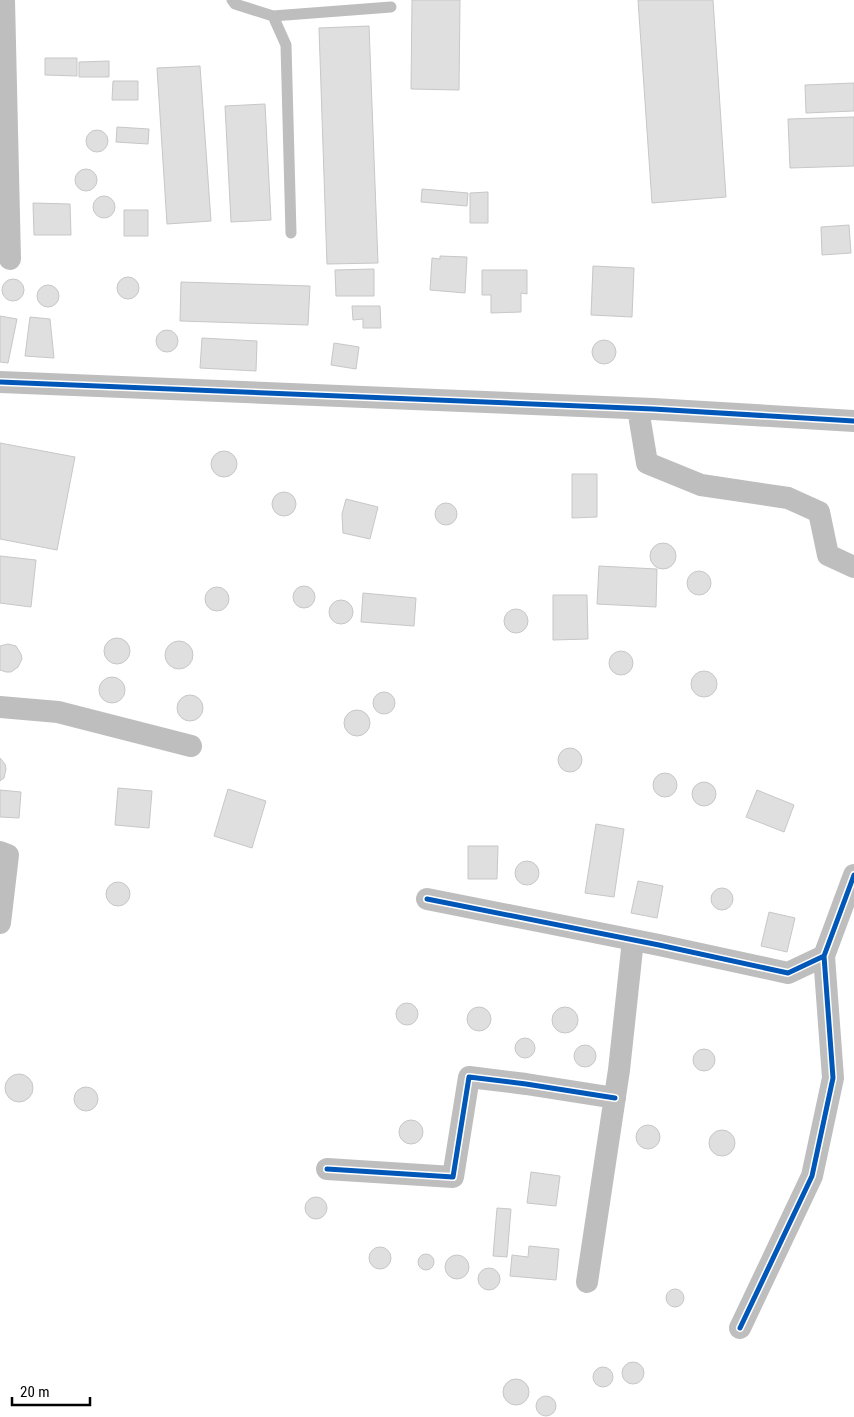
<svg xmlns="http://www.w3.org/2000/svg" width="854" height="1417" viewBox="0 0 854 1417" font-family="'Roboto Condensed',sans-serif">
<rect width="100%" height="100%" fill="#fff"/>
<!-- building -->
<path fill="#dfdfdf" stroke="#c7c7c7" d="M 412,0 L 460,0 L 459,90 L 411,89 Z
M 638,0 L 713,0 L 726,197 L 652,203 Z
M 369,26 L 378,263 L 327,264 L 319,28 Z
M 45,58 L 77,58 L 77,76 L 45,75 Z
M 109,61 L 109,77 L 79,77 L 79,62 Z
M 200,66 L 211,221 L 167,224 L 157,68 Z
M 113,81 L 138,81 L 138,100 L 112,100 Z
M 854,83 L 854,111 L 806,113 L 805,85 Z
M 265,104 L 271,220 L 231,222 L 225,106 Z
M 854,117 L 854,166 L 790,168 L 788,119 Z
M 117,127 L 149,129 L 148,144 L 116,142 Z
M86 141a11 11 0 1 1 22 0a11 11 0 1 1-22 0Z
M75 180a11 11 0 1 1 22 0a11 11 0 1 1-22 0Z
M 422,189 L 468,193 L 467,206 L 421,202 Z
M 488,192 L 488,223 L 470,223 L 470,193 Z
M93 207a11 11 0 1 1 22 0a11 11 0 1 1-22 0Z
M 33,203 L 70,204 L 71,235 L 34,235 Z
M 124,210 L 148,210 L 148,236 L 124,236 Z
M 849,225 L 851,253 L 822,255 L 821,227 Z
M 440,256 L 467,257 L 465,293 L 430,290 L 432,258 L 440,259 Z
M 593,266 L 634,268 L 632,317 L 591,315 Z
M 374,269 L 374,296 L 336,296 L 335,270 Z
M 482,270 L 527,270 L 527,294 L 521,293 L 521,312 L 491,313 L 491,295 L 482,295 Z
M117 288a11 11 0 1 1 22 0a11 11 0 1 1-22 0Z
M2 290a11 11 0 1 1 22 0a11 11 0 1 1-22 0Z
M 181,282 L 310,286 L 308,325 L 180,321 Z
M37 296a11 11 0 1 1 22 0a11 11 0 1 1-22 0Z
M 352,306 L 380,306 L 381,328 L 363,328 L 363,319 L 353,320 Z
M 0,316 L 17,319 L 8,363 L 0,362 Z
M 30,317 L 50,319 L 54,358 L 25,356 Z
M156 341a11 11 0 1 1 22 0a11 11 0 1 1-22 0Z
M 202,338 L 257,341 L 256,371 L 200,368 Z
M592 352a12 12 0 1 1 24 0a12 12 0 1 1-24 0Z
M 334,343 L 359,347 L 356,369 L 331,365 Z
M 0,443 L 75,457 L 57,550 L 0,539 Z
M211 464a13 13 0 1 1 26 0a13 13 0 1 1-26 0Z
M 572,474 L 597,474 L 597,517 L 572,518 Z
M272 504a12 12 0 1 1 24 0a12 12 0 1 1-24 0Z
M 346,499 L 378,507 L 370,539 L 343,533 L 342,514 Z
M435 514a11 11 0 1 1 22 0a11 11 0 1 1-22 0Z
M650 556a13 13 0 1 1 26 0a13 13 0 1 1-26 0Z
M 0,556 L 36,560 L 31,607 L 0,603 Z
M 599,566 L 657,569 L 656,607 L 597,604 Z
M687 583a12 12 0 1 1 24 0a12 12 0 1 1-24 0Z
M293 597a11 11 0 1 1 22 0a11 11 0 1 1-22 0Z
M205 599a12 12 0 1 1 24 0a12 12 0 1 1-24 0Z
M 363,593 L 416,598 L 414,626 L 361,622 Z
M 553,595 L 587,595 L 588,639 L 553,640 Z
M329 612a12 12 0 1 1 24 0a12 12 0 1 1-24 0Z
M504 621a12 12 0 1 1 24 0a12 12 0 1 1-24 0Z
M104 651a13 13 0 1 1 26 0a13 13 0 1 1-26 0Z
M165 655a14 14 0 1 1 28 0a14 14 0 1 1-28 0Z
M 8,644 L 16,646 L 21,654 L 22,659 L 18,667 L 11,672 L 6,672 L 0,670 L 0,646 Z
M609 663a12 12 0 1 1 24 0a12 12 0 1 1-24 0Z
M691 684a13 13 0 1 1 26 0a13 13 0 1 1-26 0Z
M99 690a13 13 0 1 1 26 0a13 13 0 1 1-26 0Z
M373 703a11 11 0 1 1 22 0a11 11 0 1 1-22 0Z
M177 708a13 13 0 1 1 26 0a13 13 0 1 1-26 0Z
M344 723a13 13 0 1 1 26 0a13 13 0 1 1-26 0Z
M558 760a12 12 0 1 1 24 0a12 12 0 1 1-24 0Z
M 0,758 L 5,764 L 6,769 L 4,778 L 0,781 Z
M653 785a12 12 0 1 1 24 0a12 12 0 1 1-24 0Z
M692 794a12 12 0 1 1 24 0a12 12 0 1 1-24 0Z
M 118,788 L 152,791 L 149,828 L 115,825 Z
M 228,789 L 266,801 L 252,848 L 214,836 Z
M 0,790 L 21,792 L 19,818 L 0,817 Z
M 757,790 L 794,805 L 784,832 L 746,817 Z
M 596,824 L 624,829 L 614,897 L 585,893 Z
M 468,846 L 498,846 L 497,879 L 468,879 Z
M515 873a12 12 0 1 1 24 0a12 12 0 1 1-24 0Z
M 638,881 L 663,886 L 657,918 L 631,913 Z
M106 894a12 12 0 1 1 24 0a12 12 0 1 1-24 0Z
M711 899a11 11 0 1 1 22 0a11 11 0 1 1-22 0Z
M 769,912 L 795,918 L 787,952 L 761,946 Z
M396 1014a11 11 0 1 1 22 0a11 11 0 1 1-22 0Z
M467 1019a12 12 0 1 1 24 0a12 12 0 1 1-24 0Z
M552 1020a13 13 0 1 1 26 0a13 13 0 1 1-26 0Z
M515 1048a10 10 0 1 1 20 0a10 10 0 1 1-20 0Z
M574 1056a11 11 0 1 1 22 0a11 11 0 1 1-22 0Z
M693 1060a11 11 0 1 1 22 0a11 11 0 1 1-22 0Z
M5 1088a14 14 0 1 1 28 0a14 14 0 1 1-28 0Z
M74 1099a12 12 0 1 1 24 0a12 12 0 1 1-24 0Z
M399 1132a12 12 0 1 1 24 0a12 12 0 1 1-24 0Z
M636 1137a12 12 0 1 1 24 0a12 12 0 1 1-24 0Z
M709 1143a13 13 0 1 1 26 0a13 13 0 1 1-26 0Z
M 531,1172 L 560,1176 L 556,1206 L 527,1203 Z
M305 1208a11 11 0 1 1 22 0a11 11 0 1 1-22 0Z
M 497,1208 L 511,1209 L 507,1257 L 493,1256 Z
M 529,1246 L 559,1249 L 556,1280 L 510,1276 L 512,1255 L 528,1257 Z
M369 1258a11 11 0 1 1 22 0a11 11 0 1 1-22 0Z
M418 1262a8 8 0 1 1 16 0a8 8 0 1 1-16 0Z
M445 1267a12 12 0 1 1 24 0a12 12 0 1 1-24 0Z
M478 1279a11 11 0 1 1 22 0a11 11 0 1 1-22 0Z
M666 1298a9 9 0 1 1 18 0a9 9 0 1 1-18 0Z
M622 1373a11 11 0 1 1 22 0a11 11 0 1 1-22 0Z
M593 1377a10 10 0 1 1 20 0a10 10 0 1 1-20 0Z
M503 1392a13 13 0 1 1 26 0a13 13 0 1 1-26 0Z
M536 1406a10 10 0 1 1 20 0a10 10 0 1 1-20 0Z"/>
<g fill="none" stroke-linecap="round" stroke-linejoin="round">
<!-- service -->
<path stroke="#bebebe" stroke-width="11" d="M 232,0 L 235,4 L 273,16 L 286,45 L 291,233
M 273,16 L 391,7"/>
<!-- minor -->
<path stroke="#bebebe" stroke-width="22" d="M 4,0 L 10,259
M 0,382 L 653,409 L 854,421
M 638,409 L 647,463 L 701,485 L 788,498 L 819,512 L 828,555 L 854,567
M 0,707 L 58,712 L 191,746
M 0,852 L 8,855 L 0,923
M 427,899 L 659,945 L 788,973 L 824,956 L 854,875
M 327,1169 L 453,1177 L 469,1077 L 526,1084 L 615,1098
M 587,1282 L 619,1070 L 633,940
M 740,1328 L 812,1176 L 833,1078 L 824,956"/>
<defs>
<path id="cycleway" d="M 0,382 L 653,409 L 854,421
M 427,899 L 659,945 L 788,973 L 824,956 L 854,875
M 327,1169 L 453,1177 L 469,1077 L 526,1084 L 615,1098
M 740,1328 L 812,1176 L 833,1078 L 824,956"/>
</defs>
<!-- cycleway casing -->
<use href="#cycleway" stroke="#fff" stroke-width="8"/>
<!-- cycleway -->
<use href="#cycleway" stroke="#0057b8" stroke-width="5"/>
</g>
<!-- scale -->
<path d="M12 1397v8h78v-8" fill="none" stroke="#000000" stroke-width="2.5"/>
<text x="20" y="1397" font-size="15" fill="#000000" stroke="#ffffff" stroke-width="4" paint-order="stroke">20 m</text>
</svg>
